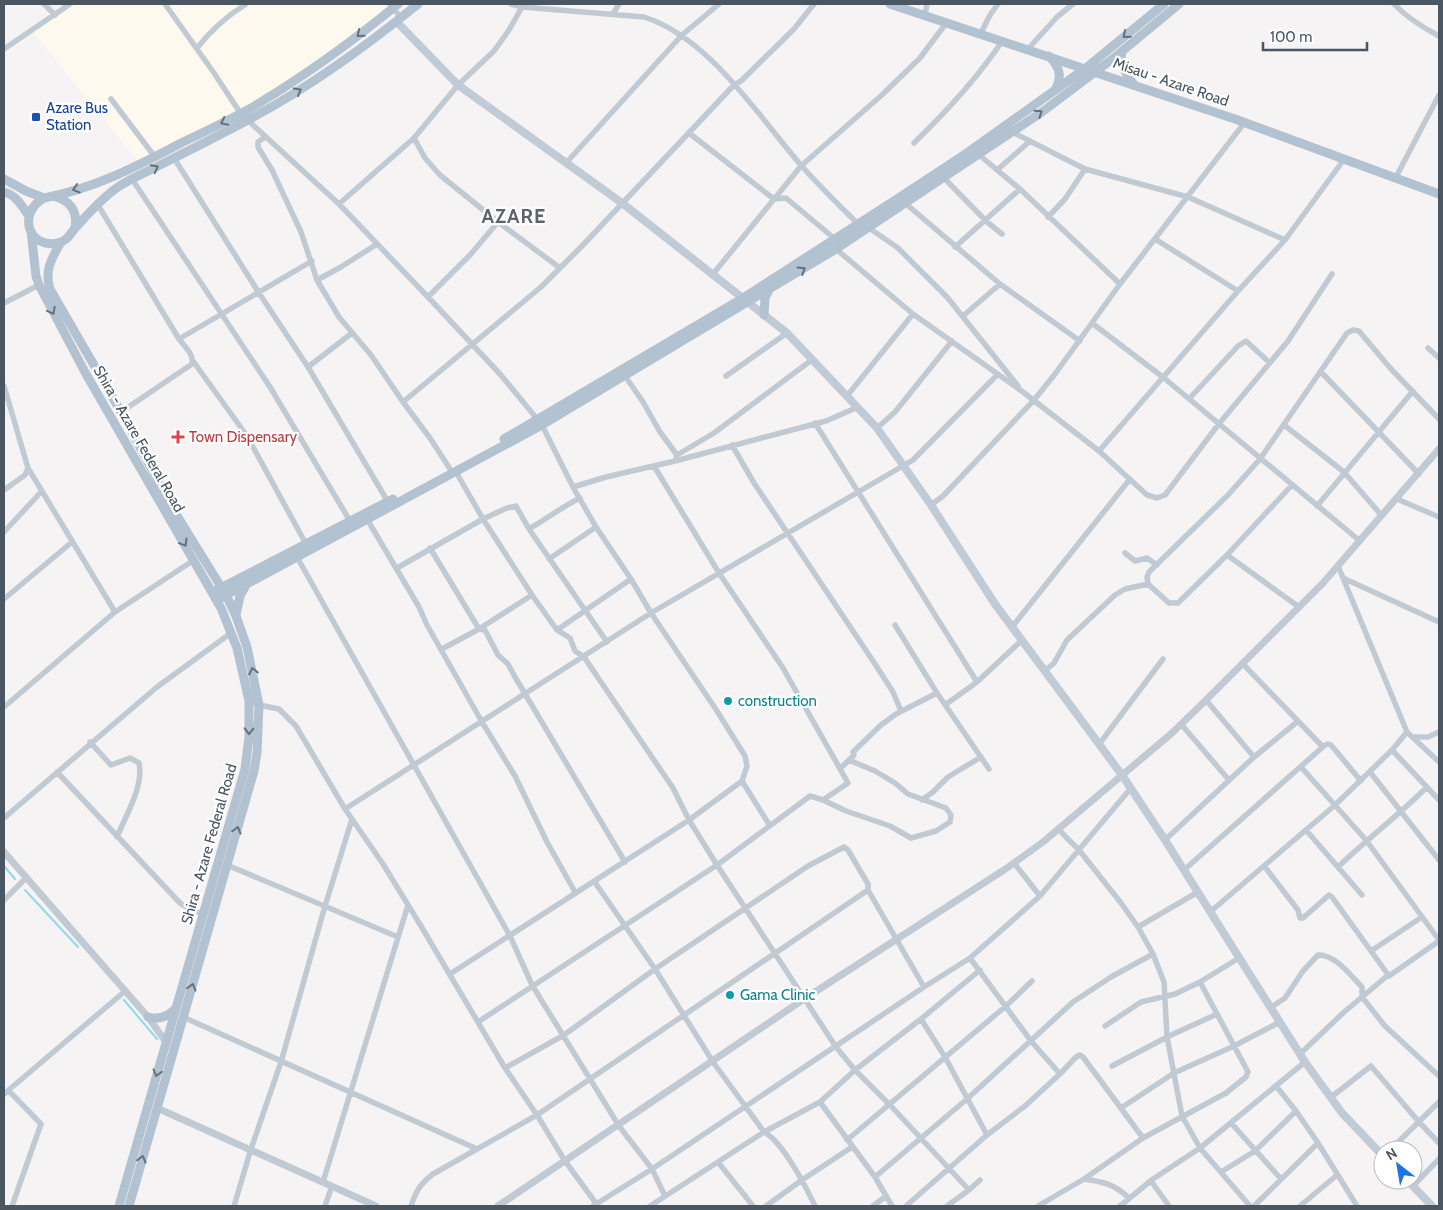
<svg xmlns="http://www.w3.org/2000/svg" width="1443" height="1210" viewBox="0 0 1443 1210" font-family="Cabin,sans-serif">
<rect width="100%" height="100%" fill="#f5f3f3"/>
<!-- commercial -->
<path fill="#fdf9ef" d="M 70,4 L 386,4 L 391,10 L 292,83 L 140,164 L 32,31 Z"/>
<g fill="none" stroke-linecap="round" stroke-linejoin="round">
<!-- stream -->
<path stroke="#90daee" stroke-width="2" d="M 4,866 L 15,879
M 25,890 L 78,947
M 124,1000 L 157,1039"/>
<!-- minor -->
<path stroke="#c1cad2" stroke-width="5.5" d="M 44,4 L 55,15
M 165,4 L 214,73 L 241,114 L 339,204 L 428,297 L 500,374 L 538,420
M 390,4 L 401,18
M 511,4 L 522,7 L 644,17 C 708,37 757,114 800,164 C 818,185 838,204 858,224
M 1394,4 C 1407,18 1422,27 1439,36
M 613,14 L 619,4
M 925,15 L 927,4
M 981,33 L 990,15 L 998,4
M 197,48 C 211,30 227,16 246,4
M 4,49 L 70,4
M 1028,49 L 1057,17 L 1073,4
M 111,99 L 155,157
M 1012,132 L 1085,169 L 1188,197 L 1285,240
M 689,133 L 774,199 L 786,198 L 835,239
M 265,137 L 258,142 L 258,147 L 272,170 L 301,232 L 317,280 L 339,317 L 371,355 L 403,402 L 430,438 L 450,469
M 414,138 L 425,158 L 440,175 L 498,222 L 560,268
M 914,143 C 947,111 977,79 1003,40
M 978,154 L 1020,189 L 1120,284
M 174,158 L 259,293 L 308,367 L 388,502
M 566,163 L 682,35 L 719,4
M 997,170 L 1030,141
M 1396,177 L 1439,95
M 944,178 L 986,221 L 1002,234
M 132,179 L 270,387 L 350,521
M 905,203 L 1000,284 L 1080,341
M 339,204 L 414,138 L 458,85 L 494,51 L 509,30 L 522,7
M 98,205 L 179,339 C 185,347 194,354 192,364 L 121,412
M 1048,217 L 1065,199 L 1085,169
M 869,228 L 898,248 L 947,297 L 1018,386
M 1155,239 L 1238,291
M 955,247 L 1020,189
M 836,249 L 913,314 L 1023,392 L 1099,451 L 1147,495 L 1157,498 L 1165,495 L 1218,425 L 1288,341 L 1332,274
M 713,274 L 801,166 L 883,94 L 920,58 L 947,22
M 317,280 L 341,267 L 377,244
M 428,297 L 470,255 L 498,222
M 4,303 L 39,285
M 963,316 L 1000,284
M 1092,323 L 1164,378 L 1360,541
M 179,339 L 312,261
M 1428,348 L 1439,358
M 193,361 L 247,436 L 306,544
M 308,367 L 352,333
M 1321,372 L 1419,474
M 625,376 L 643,402 L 660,432 L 677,455
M 726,376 L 787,333
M 4,386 L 28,468 L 25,475 L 4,490
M 847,396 L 913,314
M 1189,399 L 1238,346 L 1246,341 L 1270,363
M 403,402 L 541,287 L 582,246 L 734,85 L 741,81 L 794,29 L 814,4
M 815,423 L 977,682
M 1284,425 L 1344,472 L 1382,516
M 877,428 L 895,412 L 952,341
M 732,445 L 754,483 L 875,664 L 893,692 L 901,711
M 1099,451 L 1238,291 L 1285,240 L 1345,158
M 675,461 L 677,455 L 714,433 L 813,359
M 654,466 L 719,573 L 783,668 L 848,783 L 823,800
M 28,468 L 115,612
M 456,472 L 483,519 L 532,595 L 557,630 L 570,638 L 575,651 L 584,657 L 673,788 L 689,820 L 717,865 L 836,1047 L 855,1070 L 890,1105 L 969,1190
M 1292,485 L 1227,555 L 1178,603 L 1169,603 L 1148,584 L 1147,577 L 1149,572 L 1228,495 L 1260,459 L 1347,333 L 1353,330 L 1359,331 L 1391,369 L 1439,419
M 573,487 L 606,477 L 675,461 L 826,421 L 858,407
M 1397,499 L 1439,517
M 931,505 L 943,496 L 1034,400 L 1055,374 L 1120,284 L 1245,122
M 1317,506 L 1413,391
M 367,519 L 419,607 L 427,625 L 482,722 L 515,776 L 547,842 L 575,892
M 529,529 C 546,519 562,507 580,498
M 4,532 L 41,492
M 430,548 L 479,629 L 485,630 L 498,655 L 508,664 L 515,677 L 625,862
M 1125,553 L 1135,561 L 1147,558 L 1157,565
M 1227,555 L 1299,607
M 297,557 L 510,936 L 532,985 L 619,1126 L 652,1169 L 665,1196
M 549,559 L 596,527
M 1338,566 L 1407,732 L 1439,762
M 397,568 L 483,519 L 507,508 L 516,506 L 529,529 L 607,642
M 1343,578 L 1439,622
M 4,599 L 72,542
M 895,625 L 937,693 L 989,769
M 1012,627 L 1130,479
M 557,630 L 631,579
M 442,649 L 479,629 L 532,595
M 1242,663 L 1323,747
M 1046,670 L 1054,663 L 1067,640 L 1115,595 L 1125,589 L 1148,584
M 1206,700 L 1254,757
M 249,701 L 259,705 L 279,709 L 296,726 L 345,809 L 383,864 L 421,926 L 505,1068 L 537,1115 L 565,1161 L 598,1206
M 945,705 L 977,682 L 1022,640
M 4,707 L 115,612 L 194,560
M 1181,724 L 1229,780
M 1413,737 L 1428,737 L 1439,732
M 90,742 L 111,765 L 130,758 L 139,763 C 144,786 126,815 117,837
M 1100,743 L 1163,659
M 1392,750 L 1439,800
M 1301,767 L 1366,840 L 1439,940
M 840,768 L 844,765 L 854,755 L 853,752 L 881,725 L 896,714 L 937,693
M 57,772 L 180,903 L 189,909 L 203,914
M 1370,772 L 1439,860
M 742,781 L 770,826
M 922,800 L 933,792 L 948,777 L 981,757
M 345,809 L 651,613 L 913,460 L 998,374
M 4,818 L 157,687 L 231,633
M 1058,829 L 1079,850 L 1121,903 L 1138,927 L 1153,954 L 1164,982 L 1167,1037 L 1182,1116 L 1200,1148 L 1250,1206
M 1306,830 L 1362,895
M 1165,840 L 1254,757 L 1297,722
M 1014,863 L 1040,896
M 227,865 L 398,937
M 1265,867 L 1298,910 L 1300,918 L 1303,918 L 1329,895 L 1332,897 L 1389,976
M 1338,867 C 1367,839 1399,815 1427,787
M 1184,870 L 1325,745 L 1328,744 L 1331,745 L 1361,781
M 594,881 L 655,969 L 713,1062 L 764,1132 C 783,1142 806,1187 815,1206
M 4,900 L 26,878
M 1210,912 L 1334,806 L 1392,750 L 1407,732
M 1138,927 L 1198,892
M 1371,951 L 1422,917
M 970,958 L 1031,1041 L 1060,1074
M 450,974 L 689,820 L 742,781 L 747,766 L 745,756 L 717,711 L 651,613 L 631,579 L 596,527 L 573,487 L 542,425
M 1270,1008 L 1285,998 L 1303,971 L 1318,955 C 1335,954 1351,976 1362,987 L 1362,997 L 1385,1026 L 1439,1076
M 183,1017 L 477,1149
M 921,1019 L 945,1057 L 987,1135
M 478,1022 L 717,865 L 810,796 L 823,800 L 846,811 L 890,826 L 911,838 L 936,831 L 950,822 L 951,815 L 946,808 L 908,794 L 895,783 L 875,771 L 849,760
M 1105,1026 L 1141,1002 L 1175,994 L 1200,982 L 1239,958
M 1300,1054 L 1343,1013 L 1387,976 L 1389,976 L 1439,941
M 1112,1066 L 1167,1037 L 1217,1014
M 505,1068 L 564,1035 L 655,969 L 808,866 L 844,847 L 848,850 L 868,884 L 868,890 L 924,987
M 1276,1086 L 1296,1111 L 1318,1143 L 1357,1206
M 9,1091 L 41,1124 L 12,1206
M 4,1094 L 124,992
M 1330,1098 L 1371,1066 L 1419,1122 L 1439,1143
M 820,1102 L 875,1177 L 892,1206
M 1121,1108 L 1174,1073 L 1234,1046 L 1280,1022
M 1232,1124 L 1281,1179
M 847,1140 L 1006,1006 L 1032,981
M 1390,1150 L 1439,1102
M 718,1162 L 753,1206
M 1221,1172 L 1255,1151 L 1296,1111
M 875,1177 L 967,1099 L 1073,1002 L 1111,977 L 1153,954
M 1084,1179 C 1104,1182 1114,1184 1129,1198
M 1151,1181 L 1169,1206
M 323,1182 L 408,905
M 1413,1186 L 1439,1159
M 234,1206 L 251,1149 L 281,1062 L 325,906 L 352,819
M 325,1206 L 332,1186
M 411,1206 C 416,1191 420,1184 433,1174 L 537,1115 L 868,890
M 593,1206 L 652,1169 L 924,987 L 970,958 L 1040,896 L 1131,788
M 650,1206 L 764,1132 L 820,1102 L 855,1070 L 921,1019 L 980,970
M 766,1206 L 802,1180 L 852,1147
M 873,1206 L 886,1196
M 906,1206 L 987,1135 L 1025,1106 L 1060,1074 L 1076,1057 L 1080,1055 L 1083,1057 L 1143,1138
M 947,1206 L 969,1190 L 980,1180
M 1038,1206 L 1084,1179 L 1143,1138 L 1226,1093 L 1246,1077 L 1248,1072 L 1200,982
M 1120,1206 L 1153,1179 L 1200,1148 L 1305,1062
M 1254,1206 L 1318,1143
M 1300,1206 L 1337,1175"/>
<!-- tertiary -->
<path stroke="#c1cad2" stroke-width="7" d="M 4,852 L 148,1017 L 166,1042
M 157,1108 L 376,1206
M 498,1206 L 804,999 L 1007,868 L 1043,842 L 1172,733 L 1206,700 L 1323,583 L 1439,449"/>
<!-- secondary -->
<path stroke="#c1cbd6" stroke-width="8" d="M 396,21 L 458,85 L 622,203 L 787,333 L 877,428 L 931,505 L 995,604 L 1122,775 L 1165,840 L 1305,1062 L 1342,1113 L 1383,1156
M 1407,1180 L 1432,1206"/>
<!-- primary -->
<path stroke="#b3c2d1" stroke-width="9" d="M 398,4 C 353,41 306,75 256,105 C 232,119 206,131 181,143 C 138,166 93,189 44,198 C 17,213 28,249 58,243 C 68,241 70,233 77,226 C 89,213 103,197 118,187 C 131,178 147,172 162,164 C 190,150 218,136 246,121 C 307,89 364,48 418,4
M 890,4 L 1235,119 L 1439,194
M 1122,51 C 1119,64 1125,73 1133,83
M 1049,56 C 1058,66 1063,74 1056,88
M 4,179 L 26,191 L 44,198
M 4,192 C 16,195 22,206 29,216
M 53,196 C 70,200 78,211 75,228
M 31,231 L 36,276 L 39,285 L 86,374 L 221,608 L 237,648 L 249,701 L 249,737 L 245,769 L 119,1206
M 61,242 C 52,258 44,270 50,289 L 121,412 L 176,514 L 226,595 L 236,616 L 247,647 L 259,705 L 257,753 L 254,771 L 129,1206
M 764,315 L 765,298 L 769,290
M 504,439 L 740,300 L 897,199 L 967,153 L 1086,68 L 1164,4
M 213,592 L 393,499
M 217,600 L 542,425 L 836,249 L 1042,112 L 1115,57 L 1179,4
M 236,615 L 240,596 L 247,583
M 148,1017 C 159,1020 168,1017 176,1008"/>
</g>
<!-- one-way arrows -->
<defs><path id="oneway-chevron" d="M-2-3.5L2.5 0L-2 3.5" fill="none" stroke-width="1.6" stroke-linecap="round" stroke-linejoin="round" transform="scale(1.25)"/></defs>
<g stroke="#64717d">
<use href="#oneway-chevron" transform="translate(360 34) rotate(141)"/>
<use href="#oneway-chevron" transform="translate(1126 35) rotate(140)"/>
<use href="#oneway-chevron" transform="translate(298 91) rotate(-30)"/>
<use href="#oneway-chevron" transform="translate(1039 113) rotate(-35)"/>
<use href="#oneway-chevron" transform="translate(224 122) rotate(154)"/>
<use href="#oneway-chevron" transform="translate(155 168) rotate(-27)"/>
<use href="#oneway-chevron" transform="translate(76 189) rotate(163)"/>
<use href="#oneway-chevron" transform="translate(802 270) rotate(-32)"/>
<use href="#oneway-chevron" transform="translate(52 311) rotate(62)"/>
<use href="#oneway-chevron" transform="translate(184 543) rotate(59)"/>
<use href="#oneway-chevron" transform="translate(253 671) rotate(-103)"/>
<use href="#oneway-chevron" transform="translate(249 731) rotate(91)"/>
<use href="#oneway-chevron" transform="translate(237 830) rotate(-74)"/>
<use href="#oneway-chevron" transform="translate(192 987) rotate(-74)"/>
<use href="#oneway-chevron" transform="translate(157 1073) rotate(106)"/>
<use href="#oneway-chevron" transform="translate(142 1159) rotate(-74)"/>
</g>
<!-- markers -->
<rect fill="#1a4fb4" stroke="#fff" stroke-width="2" x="31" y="112" width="10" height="10" rx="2.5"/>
<path fill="#e0444e" stroke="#fff" stroke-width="2" d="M175.5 429.5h5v5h5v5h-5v5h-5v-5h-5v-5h5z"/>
<g fill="#0f9aa8" stroke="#fff" stroke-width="2">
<circle cx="728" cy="701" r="5"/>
<circle cx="730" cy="995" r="5"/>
</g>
<g text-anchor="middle" stroke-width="4.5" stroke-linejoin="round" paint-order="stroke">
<!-- street labels -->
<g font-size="15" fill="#4a5661" stroke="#fff">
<text transform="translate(1171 82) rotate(19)" y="5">Misau - Azare Road</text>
<text transform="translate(139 439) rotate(60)" y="5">Shira - Azare Federal Road</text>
<text transform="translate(209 844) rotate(-74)" y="5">Shira - Azare Federal Road</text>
</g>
<!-- transit labels -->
<g font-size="15" fill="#164399" stroke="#fff" text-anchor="start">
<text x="46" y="113">Azare Bus<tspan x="46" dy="17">Station</tspan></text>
</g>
<!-- health labels -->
<g font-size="15" fill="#be3a42" stroke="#fff" text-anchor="start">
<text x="189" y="442">Town Dispensary</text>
</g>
<!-- culture labels -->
<g font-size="15" fill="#0d838f" stroke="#fff" text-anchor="start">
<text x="738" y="706">construction</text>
<text x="740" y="1000">Gama Clinic</text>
</g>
<!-- district labels -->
<g font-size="20" font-weight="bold" letter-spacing="1" fill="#5f6368" stroke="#fff">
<text x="514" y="223">AZARE</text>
</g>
</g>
<!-- border -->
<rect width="1443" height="1210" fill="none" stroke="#4a5661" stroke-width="10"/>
<!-- north arrow -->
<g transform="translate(1398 1165) rotate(329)"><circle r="24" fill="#ffffff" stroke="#b7bbc0"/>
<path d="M0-4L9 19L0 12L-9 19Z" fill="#1a73e8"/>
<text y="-8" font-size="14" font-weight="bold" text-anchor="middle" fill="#4a5661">N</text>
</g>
<!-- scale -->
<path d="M1263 42v8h104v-8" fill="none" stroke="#4a5661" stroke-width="2.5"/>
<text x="1270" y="42" font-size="15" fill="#4a5661" stroke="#ffffff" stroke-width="4" paint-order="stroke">100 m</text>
</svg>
